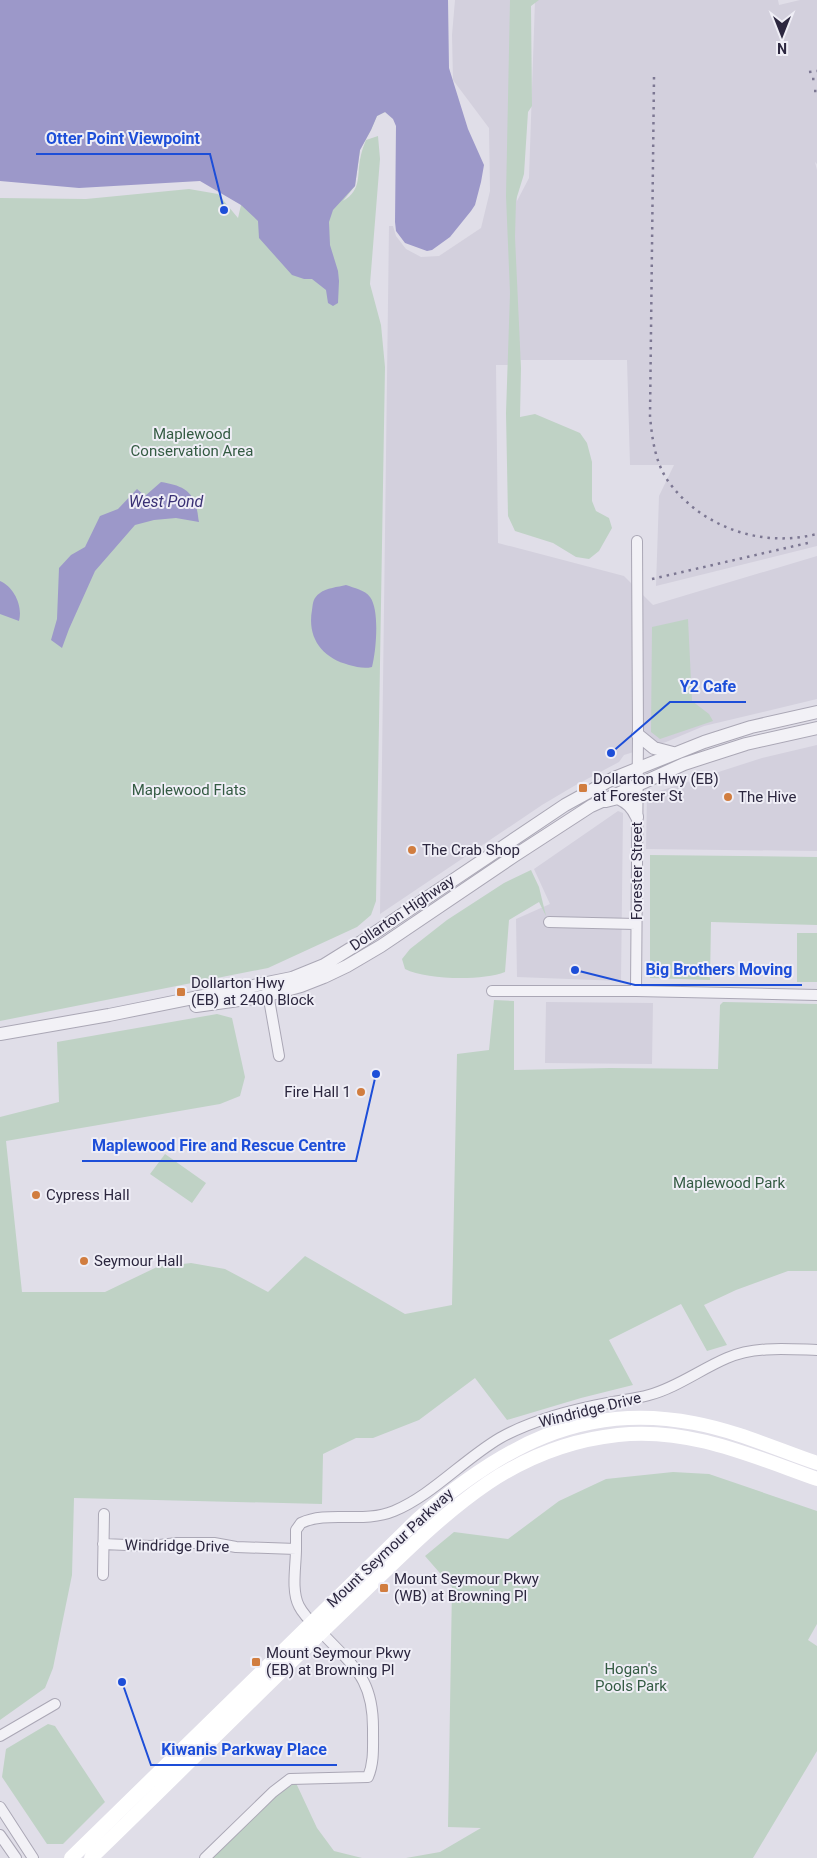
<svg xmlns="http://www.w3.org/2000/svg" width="817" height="1858" viewBox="0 0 817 1858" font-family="Roboto,sans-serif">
<rect width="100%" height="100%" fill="#e0dee8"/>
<!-- built -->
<path fill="#d3d0dd" d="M 455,0 L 511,0 L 517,201 L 529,178 L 535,0 L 778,0 L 779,5 L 800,0 L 817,0 L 817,164 L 815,162 L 817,170 L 817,546 L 656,586 L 659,496 L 674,465 L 630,465 L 627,360 L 517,360 L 513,365 L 496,365 L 498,543 L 624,576 L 653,605 L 817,556 L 817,699 L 704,726 L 666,742 L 624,755 L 619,762 L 574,786 L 542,805 L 380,914 L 389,226 L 393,226 L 396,236 L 406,249 L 421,257 L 439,256 L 481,228 L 490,191 L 489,128 L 453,80 L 452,35 Z
M 817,745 L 817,851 L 646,849 L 647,795 L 762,758 Z
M 618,811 L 623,813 L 621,981 L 517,977 L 516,919 L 550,904 L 534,869 Z
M 546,1002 L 653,1003 L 652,1064 L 545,1063 Z"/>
<!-- green -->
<path fill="#bfd2c5" d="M 510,0 L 539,0 L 531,6 L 532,106 L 528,112 L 524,174 L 516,200 L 515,237 L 521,368 L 520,417 L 535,414 L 580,433 L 587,443 L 592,462 L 592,501 L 596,511 L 609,518 L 612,528 L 599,551 L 589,559 L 576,557 L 553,543 L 515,531 L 508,516 L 506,413 L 510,293 L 506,196 Z
M 262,6 L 393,119 L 385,112 L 377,116 L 371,130 L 360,150 L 355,186 L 343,201 C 363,189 356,175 361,155 C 362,150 364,145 366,140 L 378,136 L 380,159 L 370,284 L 381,325 L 385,367 L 376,901 L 371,915 L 357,927 L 268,968 L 0,1021 L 0,198 L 86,199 L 189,189 L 218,194 L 238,218 L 241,205 Z
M 688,619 L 692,701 L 709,714 L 713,721 L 660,739 L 651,732 L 652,627 Z
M 650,855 L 817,857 L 817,925 L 711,922 L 710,980 L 650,978 Z
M 531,870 L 539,887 L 546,916 L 539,902 L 509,920 L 505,972 C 482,981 427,980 405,969 L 402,959 L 410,949 L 447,920 L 504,883 Z
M 797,933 L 817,933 L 817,982 L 797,982 Z
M 494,1000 L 514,1001 L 514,1070 L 610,1068 L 718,1069 L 720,1005 L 723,1002 L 817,1004 L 817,1271 L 788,1271 L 736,1290 L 704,1305 L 727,1345 L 707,1351 L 681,1304 L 609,1340 L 633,1385 L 581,1398 L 507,1420 L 475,1378 L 419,1420 L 373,1438 L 356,1438 L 323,1454 L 322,1504 L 74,1498 L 72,1575 L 53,1668 L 45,1688 L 0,1720 L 0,1117 L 59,1102 L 57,1042 L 217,1014 L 232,1018 L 245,1077 L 240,1096 L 220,1104 L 6,1141 L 22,1292 L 105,1292 L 157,1267 L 191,1263 L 225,1269 L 268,1292 L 305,1256 L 405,1314 L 452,1305 L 457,1054 L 489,1050 Z
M 165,1154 L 206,1183 L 192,1203 L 150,1174 Z
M 673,1472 L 709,1474 L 817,1511 L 817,1624 L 808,1640 L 817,1646 L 817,1751 L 753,1858 L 406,1858 L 440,1852 L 481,1828 L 448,1827 L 452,1587 L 425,1556 L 454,1532 L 508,1539 L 559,1501 L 606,1479 Z
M 48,1724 L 55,1726 L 105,1802 L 63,1844 L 47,1844 L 2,1777 L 6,1749 Z
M 296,1783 L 317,1828 L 334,1851 L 362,1858 L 211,1858 L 279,1792 Z"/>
<!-- water -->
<path fill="#9c98c9" d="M 0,0 L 448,0 L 449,68 L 468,129 L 484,165 L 481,182 L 475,205 L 471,211 L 450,237 L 432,250 L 427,251 L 405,243 L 396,231 L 395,222 L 396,126 L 393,119 L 385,112 L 377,116 L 371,130 L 360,150 L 355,186 L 333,210 L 329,222 L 330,245 L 338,271 L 339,281 L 338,303 L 333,306 L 328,303 L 326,290 L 312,279 L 304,279 L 292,275 L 259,238 L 258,221 L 241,205 L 200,181 L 79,188 L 0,181 Z
M 161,482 C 179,485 193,489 197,510 C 198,514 198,518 199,522 L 176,518 L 154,520 L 135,525 L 95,571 L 69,629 L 62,648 L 51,640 L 57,619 L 59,568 L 71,555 L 85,547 L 100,516 L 118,509 L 137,489 L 145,496 Z
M 0,581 C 14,587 23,606 19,621 L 0,614 Z
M 346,585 C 354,588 365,590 370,597 C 380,610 376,652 372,667 C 364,669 357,667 349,665 C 322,658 307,638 312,610 C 313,602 313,598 320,593 C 326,588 338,587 346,585 Z"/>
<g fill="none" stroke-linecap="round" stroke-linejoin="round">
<defs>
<path id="minor" d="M 549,922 L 636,924
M 267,988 L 279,1056
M 492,991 L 636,991 L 817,995
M 636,991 L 638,735 L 637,541
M 103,1544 L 151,1546 L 177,1543 L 214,1543 L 236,1547 L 296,1549 L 296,1530 L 301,1523 C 328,1510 363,1524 394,1511 C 431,1496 464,1459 500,1438 C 532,1420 571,1410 608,1403 C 621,1400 635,1399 649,1395 C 676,1388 701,1369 727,1358 C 755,1346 787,1349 817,1350
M 103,1575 L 104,1514
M 0,1736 L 55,1704
M 0,1807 L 33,1858
M 0,1835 L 16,1858
M 205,1858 L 273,1792 L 290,1779 L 368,1777 C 374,1763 373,1748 373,1732 C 374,1679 355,1668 321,1632 C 313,1624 304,1616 299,1606 C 291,1591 296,1566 296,1549"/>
<path id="tertiary" d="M 638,735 L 654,748 L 673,753
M 606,801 L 618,798 C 628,803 632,807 637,817
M 196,1006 L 261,997 L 301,986 L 324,977 L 347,966 L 381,946 L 514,856 L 591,806 L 684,764 L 746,744 L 817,728
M 0,1034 L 109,1015 L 292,978 L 324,965 L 361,942 L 565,805 L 614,778 L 704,742 L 751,727 L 817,712"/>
</defs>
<!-- minor casing -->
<use href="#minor" stroke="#aaa7b5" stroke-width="12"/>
<!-- tertiary casing -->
<use href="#tertiary" stroke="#aaa7b5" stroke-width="14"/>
<!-- minor -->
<use href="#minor" stroke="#f2f1f6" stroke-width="10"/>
<!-- tertiary -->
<use href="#tertiary" stroke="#f2f1f6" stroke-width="12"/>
<!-- secondary -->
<path stroke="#fff" stroke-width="14" d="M 71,1858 L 418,1519 C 500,1448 582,1401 694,1423 C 737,1431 776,1449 817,1463
M 91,1858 C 178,1774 263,1688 351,1604 C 395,1562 438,1517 488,1483 C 527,1457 571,1440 618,1435 C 688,1427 752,1456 817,1479"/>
<!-- rail -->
<path stroke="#7c7792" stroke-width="2.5" stroke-dasharray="2.5 5" stroke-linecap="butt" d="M 809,72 L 817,71
M 654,77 L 650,416 C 652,438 655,462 668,481 C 702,528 762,548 817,534
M 812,79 L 817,79
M 814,91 L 817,91
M 652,579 L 812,542"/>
</g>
<!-- markers -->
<g fill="#d17d3f" stroke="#efeef6" stroke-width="2">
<rect x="578" y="783" width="10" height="10" rx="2.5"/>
<circle cx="728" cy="797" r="5"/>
<circle cx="412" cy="850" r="5"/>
<rect x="176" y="987" width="10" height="10" rx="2.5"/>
<circle cx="361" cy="1092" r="5"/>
<circle cx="36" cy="1195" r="5"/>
<circle cx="84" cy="1261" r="5"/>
<rect x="379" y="1583" width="10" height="10" rx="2.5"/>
<rect x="251" y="1657" width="10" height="10" rx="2.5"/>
</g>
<g text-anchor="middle" stroke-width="4" stroke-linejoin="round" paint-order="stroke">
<!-- park labels -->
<g font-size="15" fill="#345b43" stroke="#efeef6">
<text x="192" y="439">Maplewood<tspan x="192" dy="17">Conservation Area</tspan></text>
<text x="189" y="795">Maplewood Flats</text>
<text x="729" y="1188">Maplewood Park</text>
<text x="631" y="1674">Hogan's<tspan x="631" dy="17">Pools Park</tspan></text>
</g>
<!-- poi labels -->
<g font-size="15" fill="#2c273f" stroke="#efeef6" text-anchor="start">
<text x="593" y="784">Dollarton Hwy (EB)<tspan x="593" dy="17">at Forester St</tspan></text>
<text x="738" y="802">The Hive</text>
<text x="422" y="855">The Crab Shop</text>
<text x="191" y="988">Dollarton Hwy<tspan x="191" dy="17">(EB) at 2400 Block</tspan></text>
<text x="351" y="1097" text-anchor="end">Fire Hall 1</text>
<text x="46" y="1200">Cypress Hall</text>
<text x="94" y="1266">Seymour Hall</text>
<text x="394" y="1584">Mount Seymour Pkwy<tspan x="394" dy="17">(WB) at Browning Pl</tspan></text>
<text x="266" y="1658">Mount Seymour Pkwy<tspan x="266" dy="17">(EB) at Browning Pl</tspan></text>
</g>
<!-- street labels -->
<g font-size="15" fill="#2c273f" stroke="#efeef6">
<text transform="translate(637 871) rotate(-90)" y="5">Forester Street</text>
<text transform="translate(402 913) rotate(-34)" y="5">Dollarton Highway</text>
<text transform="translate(590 1410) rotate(-14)" y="5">Windridge Drive</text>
<text transform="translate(177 1546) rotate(1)" y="5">Windridge Drive</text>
<text transform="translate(390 1548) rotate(-43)" y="5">Mount Seymour Parkway</text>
</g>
<!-- water labels -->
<g font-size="16" font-style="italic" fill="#393074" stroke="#efeef6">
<text x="166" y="507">West Pond</text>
</g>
</g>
<!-- callouts -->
<path fill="none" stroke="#1d4ed8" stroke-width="2" d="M224 210L210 154H36M611 753L670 702H746M575 970L635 985H802M376 1074L356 1161H82M122 1682L151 1765H337"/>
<g fill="#1d4ed8" stroke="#efeef6" stroke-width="2">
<circle cx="224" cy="210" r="5"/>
<circle cx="611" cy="753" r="5"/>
<circle cx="575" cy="970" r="5"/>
<circle cx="376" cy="1074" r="5"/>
<circle cx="122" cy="1682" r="5"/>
</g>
<g font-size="16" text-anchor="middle" font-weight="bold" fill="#1d4ed8" stroke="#efeef6" stroke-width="4" stroke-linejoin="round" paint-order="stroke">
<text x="123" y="144">Otter Point Viewpoint</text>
<text x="708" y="692">Y2 Cafe</text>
<text x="719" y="975">Big Brothers Moving</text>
<text x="219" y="1151">Maplewood Fire and Rescue Centre</text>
<text x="244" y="1755">Kiwanis Parkway Place</text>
</g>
<!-- north arrow -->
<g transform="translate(782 35) rotate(180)" stroke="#efeef6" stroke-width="4" paint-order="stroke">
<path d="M0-4L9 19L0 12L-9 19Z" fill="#2c273f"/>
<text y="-8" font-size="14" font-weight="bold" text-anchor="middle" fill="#2c273f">N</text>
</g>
</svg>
